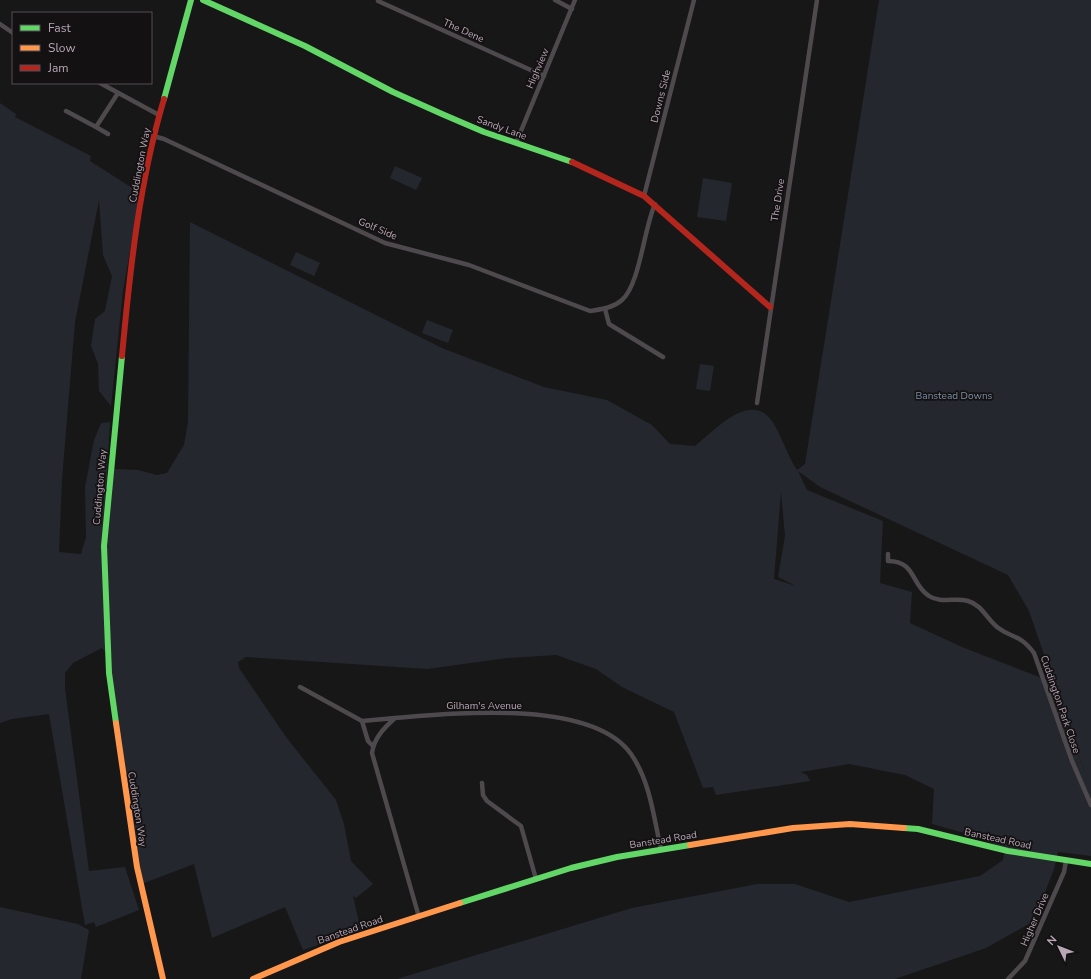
<svg xmlns="http://www.w3.org/2000/svg" width="1091" height="979" viewBox="0 0 1091 979" font-family="'Nunito Sans',sans-serif">
<rect width="100%" height="100%" fill="#171717"/>
<!-- green -->
<path fill="#24272d" fill-rule="evenodd" d="M 879,0 L 1091,0 L 1091,856 L 1058,852 L 1054,869 L 1034,921 L 986,948 L 895,979 L 397,979 L 632,908 L 757,884 L 795,884 L 849,902 L 980,876 L 1003,860 L 1005,849 L 975,836 L 932,824 L 934,789 L 905,775 L 849,764 L 801,772 L 807,775 L 810,781 L 716,795 L 713,787 L 703,788 L 674,712 L 622,687 L 596,669 L 556,655 L 507,658 L 427,669 L 246,657 L 238,662 L 239,668 L 286,737 L 336,800 L 344,824 L 351,861 L 373,884 L 356,898 L 353,896 L 361,931 L 303,950 L 285,907 L 212,938 L 194,864 L 139,885 L 112,717 L 109,657 L 102,648 L 73,663 L 65,673 L 65,688 L 89,871 L 125,867 L 139,910 L 96,927 L 94,922 L 85,925 L 49,714 L 12,719 L 0,723 L 0,103 L 16,114 L 15,117 L 91,156 L 90,161 L 140,193 L 123,291 L 111,406 L 99,391 L 98,364 L 91,346 L 95,319 L 105,311 L 112,276 L 103,255 L 99,200 L 75,322 L 62,479 L 59,552 L 81,554 L 86,537 L 85,487 L 94,440 L 101,423 L 110,422 L 107,474 L 114,474 L 114,469 L 138,470 L 157,475 L 167,473 L 184,445 L 188,422 L 190,222 L 442,348 L 544,387 L 607,400 L 652,425 L 670,444 L 695,446 C 714,431 750,390 772,421 C 782,436 787,455 797,470 L 805,464 ZM 798,471 L 820,487 L 1008,575 L 1029,611 L 1086,776 L 1052,682 L 962,647 L 910,623 L 912,592 L 880,583 L 883,521 L 807,490 ZM 781,492 L 785,536 L 778,577 L 796,586 L 774,579 Z
M 395,166 L 422,178 L 416,190 L 390,178 Z
M 703,178 L 732,183 L 726,221 L 697,217 Z
M 296,252 L 320,263 L 314,276 L 290,265 Z
M 427,320 L 453,330 L 448,343 L 422,333 Z
M 700,364 L 714,366 L 710,391 L 696,389 Z
M 0,907 L 78,924 L 89,930 L 81,979 L 0,979 Z"/>
<g fill="none" stroke-linecap="round" stroke-linejoin="round">
<!-- street -->
<path stroke="#4d494c" stroke-width="4.5" d="M 555,0 L 572,9
M 378,1 L 544,76
M 0,24 L 13,33
M 100,83 L 159,115
M 66,111 L 96,127 L 118,93
M 96,127 L 108,134
M 153,136 L 164,139 L 385,243 L 469,265 L 590,311 C 602,309 613,308 622,300 C 640,284 644,228 655,204
M 516,143 L 575,0
M 644,196 L 694,0
M 605,309 L 609,324 L 663,357
M 757,403 L 817,0
M 888,554 L 888,561 C 916,561 911,585 929,596 C 941,604 955,597 968,601 C 982,605 986,618 997,627 C 1012,639 1019,633 1034,653 L 1072,761 L 1091,805
M 300,687 L 362,721 L 395,718
M 362,721 L 368,741 L 373,746
M 482,783 L 483,795 L 487,801 L 521,826 L 536,879
M 419,917 L 372,753 C 374,738 384,728 395,718 C 454,713 592,699 631,754 C 650,781 654,818 661,850
M 1008,979 L 1025,961 L 1064,872 L 1066,861"/>
<!-- fast -->
<path stroke="#63d668" stroke-width="6" d="M 203,0 L 305,46 L 393,92 L 442,114 L 484,132 L 572,162
M 164,99 L 191,0
M 116,723 L 109,673 L 104,546 L 122,356
M 904,828 L 918,829 L 1008,851 L 1091,864
M 460,903 L 571,868 L 617,857 L 690,845"/>
<!-- slow -->
<path stroke="#ff974d" stroke-width="6" d="M 116,723 L 137,867 L 163,979
M 690,845 L 793,828 L 850,824 L 904,828
M 253,979 L 339,942 L 460,903"/>
<!-- jam -->
<path stroke="#b3261e" stroke-width="6" d="M 572,162 L 644,196 L 770,307
M 122,356 C 130,270 139,183 164,99"/>
</g>
<g text-anchor="middle" stroke-width="3.5" stroke-linejoin="round" paint-order="stroke">
<!-- street labels -->
<g font-size="10" fill="#b9a7b6" stroke="#131112">
<text transform="translate(464 30) rotate(24)" y="4">The Dene</text>
<text transform="translate(537 68) rotate(-67)" y="4">Highview</text>
<text transform="translate(660 96) rotate(-76)" y="4">Downs Side</text>
<text transform="translate(502 127) rotate(20)" y="4">Sandy Lane</text>
<text transform="translate(139 165) rotate(-79)" y="4">Cuddington Way</text>
<text transform="translate(777 200) rotate(-81)" y="4">The Drive</text>
<text transform="translate(378 228) rotate(23)" y="4">Golf Side</text>
<text transform="translate(99 487) rotate(-85)" y="4">Cuddington Way</text>
<text transform="translate(1061 704) rotate(71)" y="4">Cuddington Park Close</text>
<text x="484" y="709">Gilham's Avenue</text>
<text transform="translate(138 809) rotate(81)" y="4">Cuddington Way</text>
<text transform="translate(998 838) rotate(12)" y="4">Banstead Road</text>
<text transform="translate(663 839) rotate(-9)" y="4">Banstead Road</text>
<text transform="translate(1034 919) rotate(-67)" y="4">Higher Drive</text>
<text transform="translate(350 929) rotate(-19)" y="4">Banstead Road</text>
</g>
<!-- park labels -->
<g font-size="10" fill="#7d8fa6" stroke="#131112">
<text x="954" y="399">Banstead Downs</text>
</g>
</g>
<!-- legend -->
<rect x="12" y="12" width="140" height="72" fill="#131112" stroke="#554d54"/>
<rect x="20" y="25" width="20" height="6" fill="#63d668" stroke="#554d54"/>
<text x="48" y="32" font-size="12" fill="#b9a7b6">Fast</text>
<rect x="20" y="45" width="20" height="6" fill="#ff974d" stroke="#554d54"/>
<text x="48" y="52" font-size="12" fill="#b9a7b6">Slow</text>
<rect x="20" y="65" width="20" height="6" fill="#b3261e" stroke="#554d54"/>
<text x="48" y="72" font-size="12" fill="#b9a7b6">Jam</text>
<!-- north arrow -->
<g transform="translate(1059 947) rotate(313)" stroke="#131112" stroke-width="3" paint-order="stroke">
<path d="M0-3L7 15L0 10L-7 15Z" fill="#b9a7b6"/>
<text y="-6" font-size="11" font-weight="bold" text-anchor="middle" fill="#b9a7b6">N</text>
</g>
</svg>
